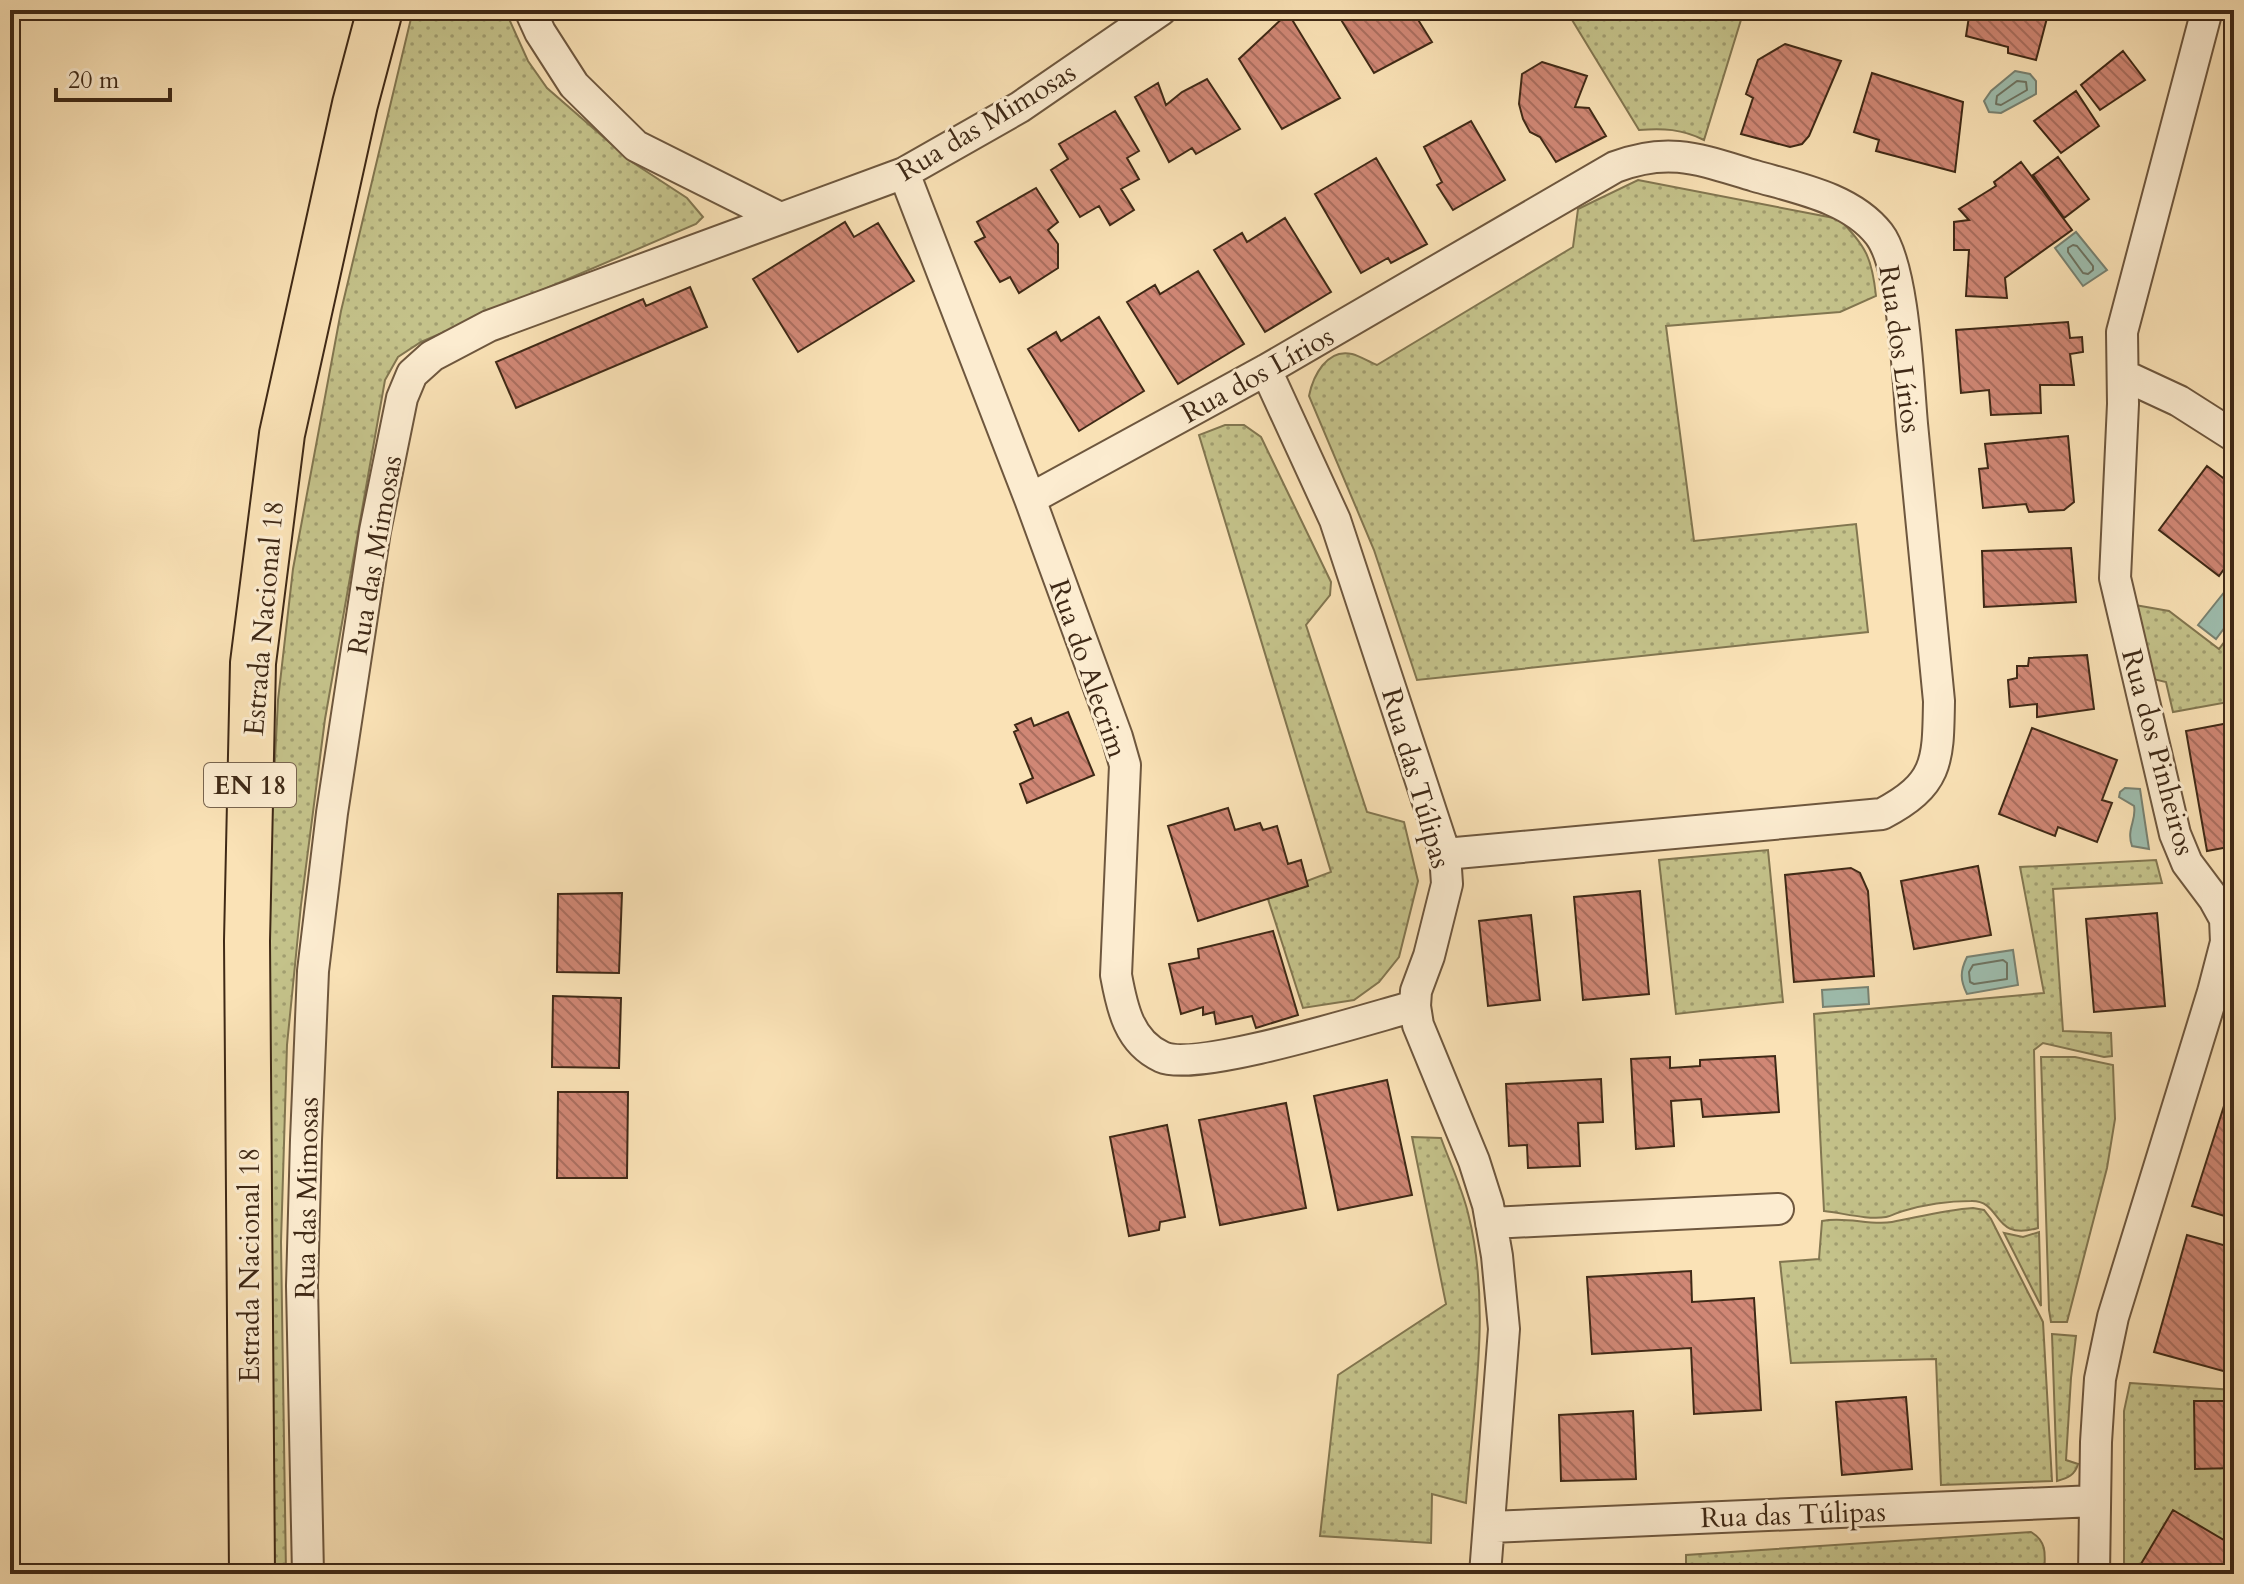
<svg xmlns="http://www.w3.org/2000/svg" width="2244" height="1584" viewBox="0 0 2244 1584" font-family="Cardo,serif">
<defs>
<pattern id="green-dots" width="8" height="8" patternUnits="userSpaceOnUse" patternTransform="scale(2)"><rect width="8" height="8" fill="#c4c28a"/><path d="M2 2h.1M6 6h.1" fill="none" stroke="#a19e70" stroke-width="1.8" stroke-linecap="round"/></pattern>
<pattern id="building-back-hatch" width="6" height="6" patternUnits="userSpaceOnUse" patternTransform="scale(2)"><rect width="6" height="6" fill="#d08775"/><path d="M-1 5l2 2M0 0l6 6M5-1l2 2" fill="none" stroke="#aa6e5f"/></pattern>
</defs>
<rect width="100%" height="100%" fill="#fae2b6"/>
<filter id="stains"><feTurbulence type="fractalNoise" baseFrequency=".0025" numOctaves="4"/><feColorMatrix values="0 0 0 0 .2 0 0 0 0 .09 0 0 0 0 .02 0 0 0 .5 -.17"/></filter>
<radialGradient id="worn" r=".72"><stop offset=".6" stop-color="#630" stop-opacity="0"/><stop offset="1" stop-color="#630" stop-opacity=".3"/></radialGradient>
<!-- green -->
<path fill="url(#green-dots)" stroke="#827650" stroke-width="2" d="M 413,10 L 505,10 L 528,61 L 547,88 L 632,162 L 687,198 L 703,217 L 696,224 L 421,342 L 398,357 L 385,380 L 325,719 L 301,905 L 287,1045 L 281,1242 L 286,1574 L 261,1574 L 269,876 L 278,700 L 293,569 L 341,311 Z
M 1566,10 L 1744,10 L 1704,140 C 1682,129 1663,128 1639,130 Z
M 1638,180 L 1839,219 C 1866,246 1872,258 1876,296 L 1840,312 L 1666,326 L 1694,541 L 1856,524 L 1868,632 L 1417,680 L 1374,550 L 1309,396 C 1313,376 1327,348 1352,354 C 1360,356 1369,362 1377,365 L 1573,247 L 1578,209 Z
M 1225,425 L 1244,425 L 1261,437 L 1331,582 L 1330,595 L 1306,625 L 1367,812 L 1404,822 L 1418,881 L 1399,957 L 1379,982 L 1354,1000 L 1303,1008 L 1267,896 L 1331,872 L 1199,435 Z
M 2135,605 L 2169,611 L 2219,649 L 2234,629 L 2234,701 L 2173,712 L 2166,682 L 2153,679 Z
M 1768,850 L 1783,1002 L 1676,1014 L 1659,860 Z
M 2156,860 L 2162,883 L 2053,889 L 2063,1031 L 2111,1033 L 2112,1056 L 2104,1057 L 2043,1043 L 2034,1050 L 2038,1228 C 1991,1242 2003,1200 1971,1201 C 1950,1201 1923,1205 1903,1211 C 1898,1212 1892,1216 1886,1217 C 1867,1220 1843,1213 1824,1211 L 1814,1014 L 2044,993 L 2020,867 Z
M 2041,1057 L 2075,1057 L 2113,1065 L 2115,1119 L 2107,1168 L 2067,1322 L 2051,1322 L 2049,1310 Z
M 1412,1137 L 1441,1138 C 1450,1163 1462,1188 1468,1213 C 1492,1307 1473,1408 1466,1503 L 1432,1494 L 1431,1543 L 1320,1536 L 1338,1375 L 1446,1304 Z
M 1973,1208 L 1984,1210 L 1991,1219 L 2043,1322 L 2052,1481 L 1941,1485 L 1936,1359 L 1791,1363 L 1780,1262 L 1819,1259 L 1822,1221 C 1846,1216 1870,1226 1892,1222 C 1919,1217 1945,1210 1973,1208 Z
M 2039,1232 L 2041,1306 L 2004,1233 L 2023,1237 Z
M 2052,1334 L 2076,1336 L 2071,1378 L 2066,1460 L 2078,1464 C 2075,1475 2068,1478 2057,1481 Z
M 2130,1383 L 2234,1390 L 2234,1574 L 2124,1574 L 2124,1411 Z
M 2031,1532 C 2048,1542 2045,1556 2044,1574 L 1686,1574 L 1686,1555 Z
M 1650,1567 L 1651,1574 L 1507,1574 L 1507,1570 Z"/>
<!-- water -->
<path fill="#9ebeaf" stroke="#788272" stroke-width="2" d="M 2015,71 L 2030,74 L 2036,81 L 2036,94 L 2001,113 L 1989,112 L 1984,101 L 1991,91 Z
M 2076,232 L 2107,270 L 2083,286 L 2055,248 Z
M 2226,590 L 2234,595 L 2234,615 L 2216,639 L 2198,625 Z
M 2125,788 L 2140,789 L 2149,849 L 2132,846 C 2126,829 2137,820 2134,806 L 2119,797 L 2120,792 Z
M 2013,950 L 2018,985 L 1967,994 C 1960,980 1960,971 1967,957 Z
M 1868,987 L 1869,1004 L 1823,1007 L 1822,990 Z"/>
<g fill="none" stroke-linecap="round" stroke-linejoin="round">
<!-- shore -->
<path stroke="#6e7462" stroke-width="2" d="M 2017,81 L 2026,82 L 2027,90 L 2001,105 L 1996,104 L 1997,96 Z
M 2073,245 L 2077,246 L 2093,266 L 2093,270 L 2088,274 L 2083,273 L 2068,252 L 2068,248 Z
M 2003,960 L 2007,963 L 2007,979 L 1974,984 L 1970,982 L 1969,972 L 1973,965 Z"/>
</g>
<!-- building -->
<path fill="url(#building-back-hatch)" stroke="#3f2916" stroke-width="2" d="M 1335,10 L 1412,10 L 1432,42 L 1374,73 Z
M 1970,10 L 2031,10 L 2047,18 L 2036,60 L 2008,53 L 2008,47 L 1966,36 Z
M 1288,13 L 1340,98 L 1282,129 L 1239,59 Z
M 1785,44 L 1841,61 L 1809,136 L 1802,144 L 1790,147 L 1741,134 L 1753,98 L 1746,94 L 1758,60 Z
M 2123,51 L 2145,80 L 2100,110 L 2081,85 Z
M 1542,62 L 1587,76 L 1575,107 L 1589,108 L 1606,136 L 1556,162 L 1540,137 L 1530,132 L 1523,119 L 1519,104 L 1522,74 Z
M 1872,73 L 1963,102 L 1955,172 L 1876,151 L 1879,140 L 1854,132 Z
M 1207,79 L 1240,129 L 1196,154 L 1192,148 L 1169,162 L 1135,97 L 1158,83 L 1166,105 L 1182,92 Z
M 2076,91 L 2099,126 L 2061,153 L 2034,121 Z
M 1115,111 L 1139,151 L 1127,158 L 1139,179 L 1121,189 L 1134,210 L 1110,225 L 1099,206 L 1080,217 L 1051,170 L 1068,159 L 1059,144 Z
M 1471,121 L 1505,180 L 1453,210 L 1437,185 L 1442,182 L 1424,147 Z
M 2058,157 L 2089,199 L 2064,218 L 2033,175 Z
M 1376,158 L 1427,244 L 1391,263 L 1388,258 L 1361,273 L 1315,194 Z
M 2021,162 L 2072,230 L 2005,278 L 2007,298 L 1966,296 L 1969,250 L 1954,250 L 1954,222 L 1969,220 L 1959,209 L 1996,186 L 1994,182 Z
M 1036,188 L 1058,222 L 1048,230 L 1058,244 L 1058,268 L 1019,293 L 1010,277 L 1000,282 L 975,242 L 985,237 L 977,222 Z
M 1285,218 L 1331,292 L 1265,332 L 1214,250 L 1242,233 L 1247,242 Z
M 845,222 L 854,237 L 878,223 L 914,281 L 798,352 L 753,279 Z
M 1198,271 L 1244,344 L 1178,384 L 1127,302 L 1155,285 L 1160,294 Z
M 690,287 L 707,327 L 516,408 L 496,362 L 643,299 L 646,306 Z
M 1099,317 L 1144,391 L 1079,431 L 1028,349 L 1056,332 L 1061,341 Z
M 2068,322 L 2070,338 L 2082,337 L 2083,352 L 2070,354 L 2074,385 L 2040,385 L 2041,413 L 1991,415 L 1989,390 L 1961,393 L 1956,330 Z
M 2068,436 L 2074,502 L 2064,510 L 2029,512 L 2026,504 L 1983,508 L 1979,469 L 1988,468 L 1985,444 Z
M 2207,466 L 2234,486 L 2234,555 L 2219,576 L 2159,530 Z
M 2071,548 L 2076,602 L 1984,607 L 1982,551 Z
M 2087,655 L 2094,709 L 2037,717 L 2037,704 L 2010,707 L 2008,680 L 2017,678 L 2017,666 L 2028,666 L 2029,658 Z
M 1068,712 L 1094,775 L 1027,803 L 1020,784 L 1033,778 L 1014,732 L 1018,730 L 1015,725 L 1031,718 L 1034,726 Z
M 2234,722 L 2234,846 L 2207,851 L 2186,731 Z
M 2032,728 L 2117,760 L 2102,800 L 2112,803 L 2097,842 L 2058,827 L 2055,836 L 1999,814 Z
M 1228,808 L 1235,830 L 1260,823 L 1263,830 L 1277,826 L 1288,864 L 1301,860 L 1308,886 L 1198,921 L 1168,826 Z
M 1978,866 L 1991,935 L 1914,949 L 1901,881 Z
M 1851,868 L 1860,873 L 1868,891 L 1874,976 L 1794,982 L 1785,875 Z
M 1640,891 L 1649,994 L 1583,1000 L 1574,897 Z
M 622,893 L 619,973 L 557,972 L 558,894 Z
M 2157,913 L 2165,1006 L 2094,1012 L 2086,919 Z
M 1531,915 L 1540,1000 L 1488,1006 L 1479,921 Z
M 1273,931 L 1298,1015 L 1256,1028 L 1252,1016 L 1216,1024 L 1214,1012 L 1203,1015 L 1203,1007 L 1181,1014 L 1169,964 L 1199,958 L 1198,949 Z
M 553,996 L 621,998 L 619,1068 L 552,1067 Z
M 1775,1056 L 1779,1112 L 1703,1117 L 1701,1099 L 1671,1101 L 1674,1146 L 1636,1149 L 1631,1059 L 1670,1057 L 1670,1068 L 1700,1066 L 1700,1060 Z
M 1601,1079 L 1603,1122 L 1578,1123 L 1580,1166 L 1528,1168 L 1527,1145 L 1509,1146 L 1506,1084 Z
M 1387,1080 L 1412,1195 L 1338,1210 L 1314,1096 Z
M 2231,1084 L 2234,1084 L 2234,1219 L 2192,1206 Z
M 558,1092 L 628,1092 L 627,1178 L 557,1178 Z
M 1286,1103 L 1306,1208 L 1220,1225 L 1199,1120 Z
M 1167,1125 L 1185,1217 L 1160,1222 L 1159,1230 L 1129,1236 L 1110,1137 Z
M 2187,1235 L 2234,1248 L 2234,1374 L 2154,1352 Z
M 1691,1271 L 1692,1302 L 1754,1298 L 1761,1410 L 1694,1414 L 1691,1348 L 1592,1354 L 1587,1277 Z
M 1906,1397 L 1912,1469 L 1842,1475 L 1836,1402 Z
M 2194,1401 L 2234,1401 L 2234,1468 L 2195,1469 Z
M 1633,1411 L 1636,1479 L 1561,1481 L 1559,1415 Z
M 2173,1510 L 2234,1546 L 2234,1551 L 2221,1574 L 2135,1574 Z
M 1352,1564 L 1410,1570 L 1410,1574 L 1351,1574 Z
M 1686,1565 L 1686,1574 L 1651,1574 L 1650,1567 Z"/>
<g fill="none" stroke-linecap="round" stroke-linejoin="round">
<defs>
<path id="minor" d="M 530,10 L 540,32 L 574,85 L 636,146 L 780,218
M 904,173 L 1030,499 L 1117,737 L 1125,765 L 1116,975 C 1122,1008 1129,1042 1162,1057 C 1197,1073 1370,1018 1415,1006
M 1266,370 L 1335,520 L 1445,854 L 1447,884 L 1429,956 L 1416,991 L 1415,1006 L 1418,1025 L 1474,1161 L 1488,1205 L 1497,1256 L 1504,1329 L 1485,1574
M 2123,375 L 2179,401 L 2234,436
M 1030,499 L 1266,370 L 1615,167 C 1670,146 1701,160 1755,176 C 1797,188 1851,198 1879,234 C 1904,266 1908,380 1912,424 C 1921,516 1930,609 1939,701 C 1938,761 1939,784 1882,814 L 1445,854
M 1491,1223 L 1778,1209
M 1490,1527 L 2095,1501
M 308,1574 L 302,1286 L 306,1140 L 313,971 L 332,813 L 375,531 L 402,398 L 412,374 L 432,356 L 489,326 L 904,173 L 1020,107 L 1161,10
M 2094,1574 L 2096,1442 L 2100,1379 L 2113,1317 L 2213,992 L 2226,942 L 2225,919 L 2214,899 L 2187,863 L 2175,834 L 2115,578 L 2123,404 L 2122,332 L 2207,10"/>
<path id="primary" d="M 252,1574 L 247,941 L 253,663 L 282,434 L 355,104 L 380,10"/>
</defs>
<!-- minor casing -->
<use href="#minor" stroke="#6e573e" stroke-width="34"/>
<!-- primary casing -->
<use href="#primary" stroke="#3f2916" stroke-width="48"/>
<!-- minor -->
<use href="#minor" stroke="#fcecd0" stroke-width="30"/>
<!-- primary -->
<use href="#primary" stroke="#fae2b6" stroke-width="44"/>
</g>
<g text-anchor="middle" stroke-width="6" stroke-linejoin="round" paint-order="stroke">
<!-- shield labels -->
<rect fill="#fcecd0" stroke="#78644e" stroke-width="2" x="204" y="763" width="92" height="44" rx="6"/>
<g font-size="26" font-weight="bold" fill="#3f2916">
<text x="250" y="794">EN 18</text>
</g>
<!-- street labels -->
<g font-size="28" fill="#3f2916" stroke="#fcecd0">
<text transform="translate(986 121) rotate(-31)" y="10">Rua das Mimosas</text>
<text transform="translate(1901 349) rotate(82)" y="10">Rua dos Lírios</text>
<text transform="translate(1257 374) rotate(-29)" y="10">Rua dos Lírios</text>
<text transform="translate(374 555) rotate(-80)" y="10">Rua das Mimosas</text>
<text transform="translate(263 618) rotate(-85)" y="10">Estrada Nacional 18</text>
<text transform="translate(1089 668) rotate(71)" y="10">Rua do Alecrim</text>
<text transform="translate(2159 752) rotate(75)" y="10">Rua dos Pinheiros</text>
<text transform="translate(1417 778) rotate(74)" y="10">Rua das Túlipas</text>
<text transform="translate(306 1198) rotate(-89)" y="10">Rua das Mimosas</text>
<text transform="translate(249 1265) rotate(-90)" y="10">Estrada Nacional 18</text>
<text transform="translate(1793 1514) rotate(-2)" y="10">Rua das Túlipas</text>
</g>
</g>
<!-- margin -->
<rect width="2244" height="1584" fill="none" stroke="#fae2b6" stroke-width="40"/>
<rect x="12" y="12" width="2220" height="1560" fill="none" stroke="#3f2916" stroke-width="4"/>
<rect x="20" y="20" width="2204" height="1544" fill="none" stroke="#3f2916" stroke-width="2"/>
<!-- scale -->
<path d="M56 88v12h114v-12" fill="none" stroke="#3f2916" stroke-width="4"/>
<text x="68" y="88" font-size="24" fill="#3f2916" stroke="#fcecd0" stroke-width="6" paint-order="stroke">20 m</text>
<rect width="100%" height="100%" filter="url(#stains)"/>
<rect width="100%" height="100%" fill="url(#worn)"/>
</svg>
